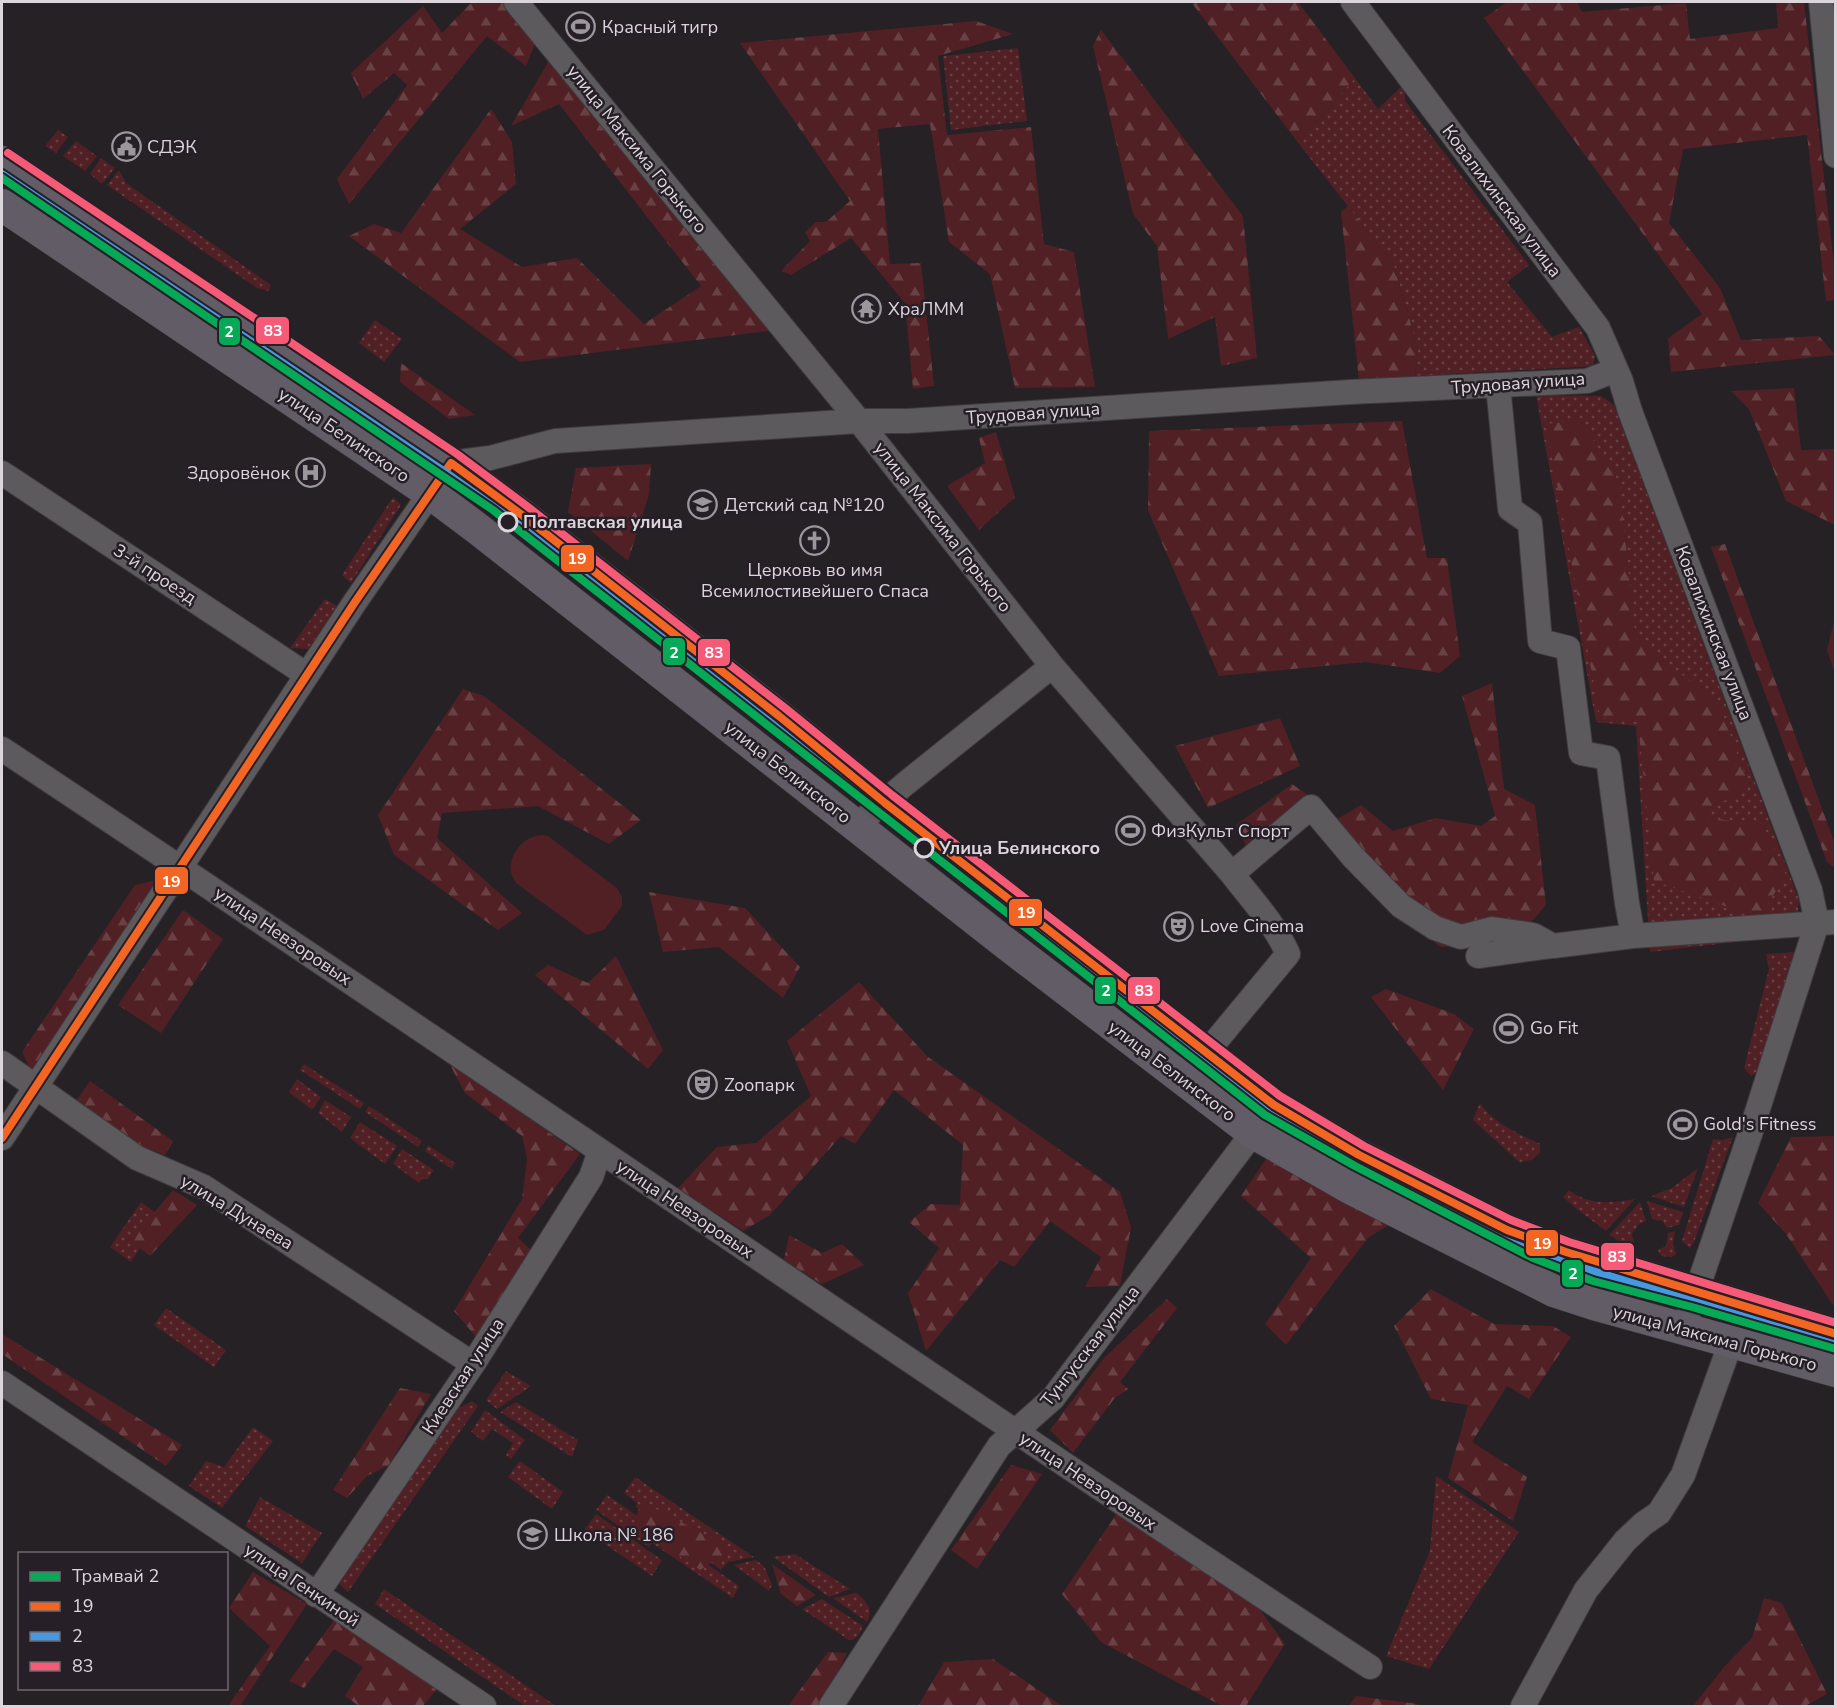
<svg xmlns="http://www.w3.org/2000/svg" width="1837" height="1708" viewBox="0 0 1837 1708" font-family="'Nunito Sans',sans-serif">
<defs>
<pattern id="green-dots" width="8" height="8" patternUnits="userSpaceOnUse" patternTransform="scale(1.5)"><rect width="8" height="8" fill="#512024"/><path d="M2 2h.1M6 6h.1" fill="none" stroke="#694043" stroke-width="1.8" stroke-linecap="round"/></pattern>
<pattern id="forest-firs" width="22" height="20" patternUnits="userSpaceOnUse" patternTransform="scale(1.5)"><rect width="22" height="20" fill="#512024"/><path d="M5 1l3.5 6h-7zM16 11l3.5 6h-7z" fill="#694043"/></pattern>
</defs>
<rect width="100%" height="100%" fill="#252125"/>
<!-- green -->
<path fill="url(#green-dots)" d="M 1018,48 L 1027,121 L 951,130 L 943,56 Z
M 1355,78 L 1378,109 L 1405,83 L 1405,101 L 1529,265 L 1507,282 L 1552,337 L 1579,327 L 1595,356 L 1593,366 L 1415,376 L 1418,349 L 1394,265 L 1296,140 L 1321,117 Z
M 58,130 L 68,137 L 56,153 L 45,146 Z
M 76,141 L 97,156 L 85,171 L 63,156 Z
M 101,158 L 115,168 L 102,184 L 90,174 Z
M 119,170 L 126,183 L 271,285 L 269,291 L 257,288 L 107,185 Z
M 375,320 L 402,339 L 384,362 L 359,343 Z
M 1536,395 L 1601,396 L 1614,405 L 1799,900 L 1795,935 L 1650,952 L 1636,726 L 1596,722 Z
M 393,497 L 401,505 L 351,583 L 342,575 Z
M 325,599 L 337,606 L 308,649 L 290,648 Z
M 1797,952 L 1763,1069 L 1751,1076 L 1744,1068 L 1769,969 L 1766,954 Z
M 304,1064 L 364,1103 L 360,1109 L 300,1070 Z
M 297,1079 L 321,1097 L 312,1110 L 289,1092 Z
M 325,1100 L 351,1117 L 342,1132 L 318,1113 Z
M 1480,1103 C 1494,1124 1518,1133 1540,1144 L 1540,1152 L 1532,1160 L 1519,1162 L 1473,1120 Z
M 369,1106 L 422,1141 L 418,1147 L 365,1112 Z
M 360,1122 L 397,1146 L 385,1164 L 350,1138 Z
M 1733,1137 L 1694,1242 L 1690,1248 L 1682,1241 L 1713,1139 L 1722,1140 Z
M 428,1145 L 455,1163 L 452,1169 L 425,1151 Z
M 402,1149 L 434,1170 L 427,1180 L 423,1178 L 419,1183 L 393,1164 Z
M 1698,1168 L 1684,1207 L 1651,1196 L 1672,1188 Z
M 1569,1190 C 1590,1206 1611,1203 1635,1199 L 1606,1231 L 1578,1210 L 1563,1197 Z
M 1647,1201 L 1683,1212 L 1679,1225 L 1667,1228 L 1662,1221 L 1652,1219 Z
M 141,1202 L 161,1217 L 131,1262 L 110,1247 Z
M 1640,1202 L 1646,1221 L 1639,1224 L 1632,1234 L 1634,1243 L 1629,1247 L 1609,1235 Z
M 1675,1231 L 1673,1244 L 1676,1254 L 1672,1257 L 1661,1256 L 1658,1250 L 1666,1246 L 1668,1233 Z
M 166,1308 L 226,1350 L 214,1367 L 154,1325 Z
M 506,1371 L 531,1386 L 497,1409 L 486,1400 Z
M 472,1401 L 478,1406 L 348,1592 L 335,1580 L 455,1410 Z
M 516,1402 L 578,1440 L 572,1457 L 500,1412 Z
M 485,1410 L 525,1440 L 511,1459 L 506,1455 L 513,1443 L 492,1429 L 483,1441 L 471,1432 Z
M 253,1427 L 273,1441 L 222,1508 L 189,1486 L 206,1461 L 224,1467 Z
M 520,1461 L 563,1492 L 552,1509 L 508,1477 Z
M 1436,1476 L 1519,1532 L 1429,1669 L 1386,1656 L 1430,1551 Z
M 635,1477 L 754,1557 L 728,1562 L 721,1570 L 636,1507 L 637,1503 L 624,1493 Z
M 607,1495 L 739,1586 L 733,1598 L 652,1543 L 649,1547 L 596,1510 Z
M 260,1497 L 322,1533 L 302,1563 L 245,1526 Z
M 596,1514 L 662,1560 L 652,1576 L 584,1530 Z
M 795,1554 L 850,1589 L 829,1597 L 773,1557 Z
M 756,1560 L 764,1566 L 772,1585 L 769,1591 L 734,1565 Z
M 384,1589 L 556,1706 L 525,1706 L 375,1604 Z
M 856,1593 C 866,1600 874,1609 867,1622 L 833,1598 Z
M 822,1599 L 863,1626 C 860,1633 857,1640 849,1640 L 802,1609 Z"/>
<!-- forest -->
<path fill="url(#forest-firs)" d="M 472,2 L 506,2 L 537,39 L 526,66 L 487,36 L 349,204 L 337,179 L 407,85 L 394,73 L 363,99 L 351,73 L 423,6 L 442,33 Z
M 1191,2 L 1298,2 L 1355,78 L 1321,117 L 1296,140 Z
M 1507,2 L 1577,2 L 1582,12 L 1686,3 L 1690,39 L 1778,28 L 1776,2 L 1804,2 L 1835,274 L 1835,300 L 1826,301 L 1807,135 L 1683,149 L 1669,223 L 1720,288 L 1741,340 L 1819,336 L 1835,355 L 1671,372 L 1668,338 L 1702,314 L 1484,18 Z
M 976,21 L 1013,34 L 938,56 L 947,135 L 1031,127 L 1044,244 L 1074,252 L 1095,387 L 1015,388 L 990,274 L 949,242 L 930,124 L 878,129 L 890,264 L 921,263 L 934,386 L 913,389 L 905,303 L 851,238 L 791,275 L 781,271 L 810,241 L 805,232 L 816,222 L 826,222 L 850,201 L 740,43 Z
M 1101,30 L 1243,216 L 1257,358 L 1221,366 L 1215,317 L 1168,339 L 1157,246 L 1133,214 L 1093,46 Z
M 551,57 L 775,330 L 520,362 L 349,236 L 374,224 L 401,233 L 491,109 L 512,142 L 516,184 L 460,229 L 522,267 L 577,258 L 644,324 L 701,286 L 559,104 L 511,126 Z
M 1348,206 L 1394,265 L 1418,349 L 1415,376 L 1359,380 L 1341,212 Z
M 401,363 L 475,415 L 449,419 L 400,382 Z
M 1794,388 L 1801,450 L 1835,449 L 1835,525 L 1786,501 L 1749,409 L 1731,391 Z
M 1581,420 L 1619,482 L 1636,639 L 1719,703 L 1749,786 L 1698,817 L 1763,824 L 1786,875 L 1759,918 L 1654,881 L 1638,722 L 1600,717 L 1546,424 Z
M 1402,421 L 1427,558 L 1447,558 L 1460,656 L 1440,673 L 1366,662 L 1219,676 L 1148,510 L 1149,431 Z
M 996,432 L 1015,497 L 979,530 L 947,486 L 985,463 L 979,438 Z
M 651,464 L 649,494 L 628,561 L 568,512 L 576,468 Z
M 1725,544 L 1835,844 L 1835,868 L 1827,862 L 1711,547 Z
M 1835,617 L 1836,672 L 1835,673 L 1827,650 Z
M 1492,683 L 1504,789 L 1535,805 L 1546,905 L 1513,943 L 1440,947 L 1315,832 L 1361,805 L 1393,831 L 1436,818 L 1481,826 L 1495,816 L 1462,696 Z
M 463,689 L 484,696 L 641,820 L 609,844 L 538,806 L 442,813 L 437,838 L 522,913 L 498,930 L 394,855 L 378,815 Z
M 1280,718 L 1300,766 L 1208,808 L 1175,746 Z
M 1292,784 L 1309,796 L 1248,850 L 1236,825 Z
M 161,879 L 32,1072 L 22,1052 L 135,885 Z
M 649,892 L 745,908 L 800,967 L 783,998 L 719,947 L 663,952 Z
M 183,910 L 223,939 L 161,1033 L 118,1005 Z
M 616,956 L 663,1050 L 648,1069 L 535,975 L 548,965 L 588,983 Z
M 859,982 L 928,1057 L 1120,1192 L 1131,1227 L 1120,1286 L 1085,1287 L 1101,1257 L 1050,1221 L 1014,1267 L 1000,1260 L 926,1351 L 908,1293 L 939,1248 L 909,1222 L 931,1204 L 960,1205 L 963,1145 L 894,1090 L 855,1144 L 841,1136 L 770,1215 L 743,1231 L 678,1188 L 717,1147 L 756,1143 L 811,1096 L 787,1041 Z
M 1386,989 L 1454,1014 L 1474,1029 L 1443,1090 L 1371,997 Z
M 449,1063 L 580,1154 L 518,1238 L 531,1250 L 476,1337 L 454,1311 L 522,1199 L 527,1159 L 522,1136 L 465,1093 Z
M 90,1081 L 173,1141 L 165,1155 L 127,1141 L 76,1101 Z
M 1835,1136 L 1836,1136 L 1835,1306 L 1833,1305 L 1786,1234 L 1758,1203 L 1791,1137 Z
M 1272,1150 L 1395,1221 L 1368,1238 L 1286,1345 L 1265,1324 L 1311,1258 L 1241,1196 Z
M 173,1190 L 197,1205 L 150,1256 L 130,1241 Z
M 789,1235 L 822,1253 L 842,1244 L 864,1265 L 822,1284 L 784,1260 Z
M 1431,1289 L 1494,1324 L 1553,1326 L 1571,1337 L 1529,1399 L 1507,1386 L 1472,1442 L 1527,1477 L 1513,1521 L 1448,1478 L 1468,1405 L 1431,1399 L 1394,1326 Z
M 1167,1299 L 1177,1308 L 1120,1382 L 1128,1389 L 1114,1399 L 1073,1453 L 1050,1430 L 1104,1358 Z
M 2,1334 L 182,1445 L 166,1466 L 2,1354 Z
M 400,1388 L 431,1394 L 389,1465 L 367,1476 L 347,1498 L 333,1490 Z
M 1011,1465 L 1042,1474 L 977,1569 L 951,1550 Z
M 641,1501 L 732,1549 L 700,1570 L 634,1525 Z
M 1120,1509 L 1255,1603 L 1285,1644 L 1246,1706 L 1222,1706 L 1101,1642 L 1062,1594 Z
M 772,1564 L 816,1595 L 797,1606 L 781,1594 Z
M 253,1572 L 307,1604 L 240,1706 L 228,1706 L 270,1646 L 229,1608 Z
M 1764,1598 L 1782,1603 L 1827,1694 L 1805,1706 L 1693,1706 L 1724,1667 L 1752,1638 Z
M 338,1615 L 441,1684 L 423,1706 L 359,1706 L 345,1696 L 363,1667 L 334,1649 L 304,1688 L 289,1681 Z
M 828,1652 L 847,1653 L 822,1706 L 788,1706 Z
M 993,1659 L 1062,1706 L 918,1706 L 944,1662 Z
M 1356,1696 L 1418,1704 L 1422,1706 L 1349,1706 Z"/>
<!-- pitch -->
<path fill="#512024" d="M 542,835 L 548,836 L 617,888 L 622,897 L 622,906 L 604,930 L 587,935 L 516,883 C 513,877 509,871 511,864 C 513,849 527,835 542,835 Z"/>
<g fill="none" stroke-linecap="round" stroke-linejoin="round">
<defs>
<path id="minor" d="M 516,2 L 859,421 L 1052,666 L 1232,874 C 1251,899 1275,924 1288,954 L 1206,1053
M 1353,2 L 1598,328 L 1621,381 L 1630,411 L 1810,890 L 1817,923 L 1750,1134 L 1684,1328
M 1821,2 L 1836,156
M 1498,385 L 1510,509 L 1530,523 L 1540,641 L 1568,648 L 1581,753 L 1608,758 L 1627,903 L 1633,936 L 1836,922
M 2,473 L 307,675
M 2,749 C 460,1052 911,1366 1370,1667
M 856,826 L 905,784 L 1052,666
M 1232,874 L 1311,807 L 1353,857 L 1401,906 L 1435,928 L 1461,937 L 1492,929 L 1533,935 L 1553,946 L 1633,936
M 1478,956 L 1551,946
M 2,1063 L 137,1158 L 204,1187 L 473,1364
M 2,1138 L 355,602 L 451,463 L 490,458 L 555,441 L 859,421 L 908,421 L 1350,392 L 1587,381 L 1616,370
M 2,1383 L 484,1706
M 316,1595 L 473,1364 L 591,1177 L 600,1151
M 831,1706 L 999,1446 L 1053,1398 L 1274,1105
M 1523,1706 L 1586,1590 L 1625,1541 L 1643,1524 L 1659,1513 L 1683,1475 L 1731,1342"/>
<path id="major" d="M 2,162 L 451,463 L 522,515 L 779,716 L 885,803 L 1274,1105 L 1359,1155 L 1507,1230 L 1566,1252 L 1836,1334
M 2,205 L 430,493 L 478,529 L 1004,942 L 1252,1132 L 1352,1189 L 1554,1291 L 1594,1304 L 1836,1371"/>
</defs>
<!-- minor casing -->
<use href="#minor" stroke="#3f3c3f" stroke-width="26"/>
<!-- major casing -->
<use href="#major" stroke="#3f3c3f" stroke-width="33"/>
<!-- minor -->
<use href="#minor" stroke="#5d5a5d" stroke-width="24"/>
<!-- major -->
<use href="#major" stroke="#615c65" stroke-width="32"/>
<defs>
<path id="bus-1" d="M 2,1138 L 355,602 L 451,463 L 522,515 L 779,716 L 885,803 L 1274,1105 L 1359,1155 L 1507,1230 L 1566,1252 L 1836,1334"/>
<path id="bus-2" d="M 2,174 L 445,472 L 516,523 L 772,724 L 879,811 L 1269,1114 L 1354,1164 L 1503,1240 L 1563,1262 L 1833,1344"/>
<path id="bus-3" d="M 8,153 L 457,454 L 528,507 L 785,708 L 892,795 L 1280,1096 L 1364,1146 L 1511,1220 L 1569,1242 L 1836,1323"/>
</defs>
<!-- bus-1 casing -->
<use href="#bus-1" stroke="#271f27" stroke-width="12"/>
<!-- bus-2 casing -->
<use href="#bus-2" stroke="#271f27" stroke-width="12"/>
<!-- bus-3 casing -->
<use href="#bus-3" stroke="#271f27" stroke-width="12"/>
<!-- bus-1 -->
<use href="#bus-1" stroke="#f26522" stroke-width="8"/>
<!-- bus-2 -->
<use href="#bus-2" stroke="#4699e1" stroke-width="8"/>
<!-- bus-3 -->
<use href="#bus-3" stroke="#f75a77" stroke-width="8"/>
<defs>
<path id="tram-1" d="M 2,178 L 493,510 L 1265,1115 L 1355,1166 L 1533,1258 L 1593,1281 L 1692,1307 L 1836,1349"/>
</defs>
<!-- tram-1 casing -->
<use href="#tram-1" stroke="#271f27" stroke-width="12"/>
<!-- tram-1 -->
<use href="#tram-1" stroke="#06aa56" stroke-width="8"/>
</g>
<!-- icons -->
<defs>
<symbol id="stadium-ring" viewBox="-11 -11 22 22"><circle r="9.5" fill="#271f27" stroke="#9c979c" stroke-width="1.5"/><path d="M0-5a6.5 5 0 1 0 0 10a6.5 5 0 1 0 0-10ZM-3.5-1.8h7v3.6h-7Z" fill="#9c979c"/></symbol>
<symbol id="civic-ring" viewBox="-11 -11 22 22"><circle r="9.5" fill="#271f27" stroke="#9c979c" stroke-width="1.5"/><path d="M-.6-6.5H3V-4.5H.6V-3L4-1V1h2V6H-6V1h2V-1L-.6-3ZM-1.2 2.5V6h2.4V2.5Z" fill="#9c979c"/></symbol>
<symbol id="temple-ring" viewBox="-11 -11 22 22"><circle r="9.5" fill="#271f27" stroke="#9c979c" stroke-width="1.5"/><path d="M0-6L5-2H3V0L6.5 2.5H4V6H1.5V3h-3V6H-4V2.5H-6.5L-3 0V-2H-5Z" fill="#9c979c"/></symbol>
<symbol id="hospital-ring" viewBox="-11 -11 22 22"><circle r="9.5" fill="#271f27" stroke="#9c979c" stroke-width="1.5"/><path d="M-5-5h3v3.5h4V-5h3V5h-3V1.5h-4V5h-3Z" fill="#9c979c"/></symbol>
<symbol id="school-ring" viewBox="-11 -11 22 22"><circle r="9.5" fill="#271f27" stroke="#9c979c" stroke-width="1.5"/><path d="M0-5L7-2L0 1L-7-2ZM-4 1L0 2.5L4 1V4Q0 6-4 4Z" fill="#9c979c"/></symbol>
<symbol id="church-ring" viewBox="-11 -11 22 22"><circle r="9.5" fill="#271f27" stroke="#9c979c" stroke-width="1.5"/><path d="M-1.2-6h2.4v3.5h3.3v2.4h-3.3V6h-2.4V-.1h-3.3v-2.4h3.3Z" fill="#9c979c"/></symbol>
<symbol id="theatre-ring" viewBox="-11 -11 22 22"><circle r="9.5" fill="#271f27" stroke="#9c979c" stroke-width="1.5"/><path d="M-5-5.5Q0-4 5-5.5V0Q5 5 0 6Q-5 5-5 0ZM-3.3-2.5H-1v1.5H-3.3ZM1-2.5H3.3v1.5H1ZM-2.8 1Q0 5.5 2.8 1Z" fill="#9c979c"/></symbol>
</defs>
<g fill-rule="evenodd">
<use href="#stadium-ring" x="564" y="10" width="33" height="33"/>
<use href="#civic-ring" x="110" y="130" width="33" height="33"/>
<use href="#temple-ring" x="850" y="292" width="33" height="33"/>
<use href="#hospital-ring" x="294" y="456" width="33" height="33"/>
<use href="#school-ring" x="686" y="488" width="33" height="33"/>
<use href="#church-ring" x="798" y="524" width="33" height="33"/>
<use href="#stadium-ring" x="1114" y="814" width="33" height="33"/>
<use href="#theatre-ring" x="1162" y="910" width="33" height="33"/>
<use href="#stadium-ring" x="1492" y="1012" width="33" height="33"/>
<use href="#theatre-ring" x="686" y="1068" width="33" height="33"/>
<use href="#stadium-ring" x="1666" y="1108" width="33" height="33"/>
<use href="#school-ring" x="516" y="1518" width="33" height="33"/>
</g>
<!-- markers -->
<g fill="#271f27" stroke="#dcd6dc" stroke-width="3">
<circle cx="508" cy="522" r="9"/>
<circle cx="924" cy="848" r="9"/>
</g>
<g text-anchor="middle" stroke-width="5" stroke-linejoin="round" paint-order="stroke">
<!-- poi labels -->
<g font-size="18" fill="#dcd6dc" stroke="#271f27" text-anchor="start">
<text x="602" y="33">Красный тигр</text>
<text x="147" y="153">СДЭК</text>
<text x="888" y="315">ХраЛММ</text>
<text x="290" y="479" text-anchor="end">Здоровёнок</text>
<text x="724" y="511">Детский сад №120</text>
<text x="815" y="576" text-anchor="middle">Церковь во имя<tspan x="815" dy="21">Всемилостивейшего Спаса</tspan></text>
<text x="1151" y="837">ФизКульт Спорт</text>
<text x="1200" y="932">Love Cinema</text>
<text x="1530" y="1034">Go Fit</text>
<text x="724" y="1091">Zooпарк</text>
<text x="1703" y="1130">Gold's Fitness</text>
<text x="554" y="1541">Школа № 186</text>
</g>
<!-- street labels -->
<g font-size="18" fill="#dcd6dc" stroke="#271f27">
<text transform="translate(637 149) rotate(51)" y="6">улица Максима Горького</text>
<text transform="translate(1502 201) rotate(53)" y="6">Ковалихинская улица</text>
<text transform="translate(1518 383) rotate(-4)" y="6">Трудовая улица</text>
<text transform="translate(1033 413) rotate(-4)" y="6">Трудовая улица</text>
<text transform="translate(344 435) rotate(34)" y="6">улица Белинского</text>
<text transform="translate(943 527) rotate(52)" y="6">улица Максима Горького</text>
<text transform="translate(155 574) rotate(33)" y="6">3-й проезд</text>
<text transform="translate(1714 633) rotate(69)" y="6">Ковалихинская улица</text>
<text transform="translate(788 772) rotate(38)" y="6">улица Белинского</text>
<text transform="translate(283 936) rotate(34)" y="6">улица Невзоровых</text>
<text transform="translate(1172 1071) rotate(37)" y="6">улица Белинского</text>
<text transform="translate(685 1209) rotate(34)" y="6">улица Невзоровых</text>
<text transform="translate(237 1212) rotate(31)" y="6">улица Дунаева</text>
<text transform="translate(1715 1338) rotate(15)" y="6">улица Максима Горького</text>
<text transform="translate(1090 1346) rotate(-52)" y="6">Тунгусская улица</text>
<text transform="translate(463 1376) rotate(-57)" y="6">Киевская улица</text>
<text transform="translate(1088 1481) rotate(34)" y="6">улица Невзоровых</text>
<text transform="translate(302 1585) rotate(34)" y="6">улица Генкиной</text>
</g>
<!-- stop labels -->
<g font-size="18" font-weight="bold" fill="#dcd6dc" stroke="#271f27" text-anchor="start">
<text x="523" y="528">Полтавская улица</text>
<text x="939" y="854">Улица Белинского</text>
</g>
</g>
<g stroke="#271f27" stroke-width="2">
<rect x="255" y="316" width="35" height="29" rx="6" fill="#f75a77"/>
<rect x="218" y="317" width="23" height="29" rx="6" fill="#06aa56"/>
<rect x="560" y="544" width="35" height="29" rx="6" fill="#f26522"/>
<rect x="662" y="637" width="24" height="29" rx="6" fill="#06aa56"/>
<rect x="697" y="638" width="34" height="29" rx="6" fill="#f75a77"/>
<rect x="154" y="866" width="35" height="29" rx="6" fill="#f26522"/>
<rect x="1008" y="898" width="35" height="29" rx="6" fill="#f26522"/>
<rect x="1094" y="976" width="23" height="29" rx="6" fill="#06aa56"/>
<rect x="1127" y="976" width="34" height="29" rx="6" fill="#f75a77"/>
<rect x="1525" y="1229" width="34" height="28" rx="6" fill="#f26522"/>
<rect x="1600" y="1242" width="35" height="29" rx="6" fill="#f75a77"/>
<rect x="1561" y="1259" width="23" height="29" rx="6" fill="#06aa56"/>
</g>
<g font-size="16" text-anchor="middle" font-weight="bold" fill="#fff">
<text x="273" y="336">83</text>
<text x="229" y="337">2</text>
<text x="577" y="564">19</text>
<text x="674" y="658">2</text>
<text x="714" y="658">83</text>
<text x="171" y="887">19</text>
<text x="1026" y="918">19</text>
<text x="1106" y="996">2</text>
<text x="1144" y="996">83</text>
<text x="1542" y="1249">19</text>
<text x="1617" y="1262">83</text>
<text x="1573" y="1279">2</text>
</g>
<!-- border -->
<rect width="1837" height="1708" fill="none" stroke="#dcd6dc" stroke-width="6"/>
<!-- legend -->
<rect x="18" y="1552" width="210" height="138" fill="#271f27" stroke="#6f686f" stroke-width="1.5"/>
<rect x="30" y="1572" width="30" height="9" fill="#06aa56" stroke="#6f686f" stroke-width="1.5"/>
<text x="72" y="1582" font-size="18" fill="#dcd6dc">Трамвай 2</text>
<rect x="30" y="1602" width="30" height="9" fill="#f26522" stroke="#6f686f" stroke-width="1.5"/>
<text x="72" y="1612" font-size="18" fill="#dcd6dc">19</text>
<rect x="30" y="1632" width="30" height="9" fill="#4699e1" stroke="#6f686f" stroke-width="1.5"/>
<text x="72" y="1642" font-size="18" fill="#dcd6dc">2</text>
<rect x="30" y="1662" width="30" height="9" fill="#f75a77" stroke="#6f686f" stroke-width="1.5"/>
<text x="72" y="1672" font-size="18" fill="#dcd6dc">83</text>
</svg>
